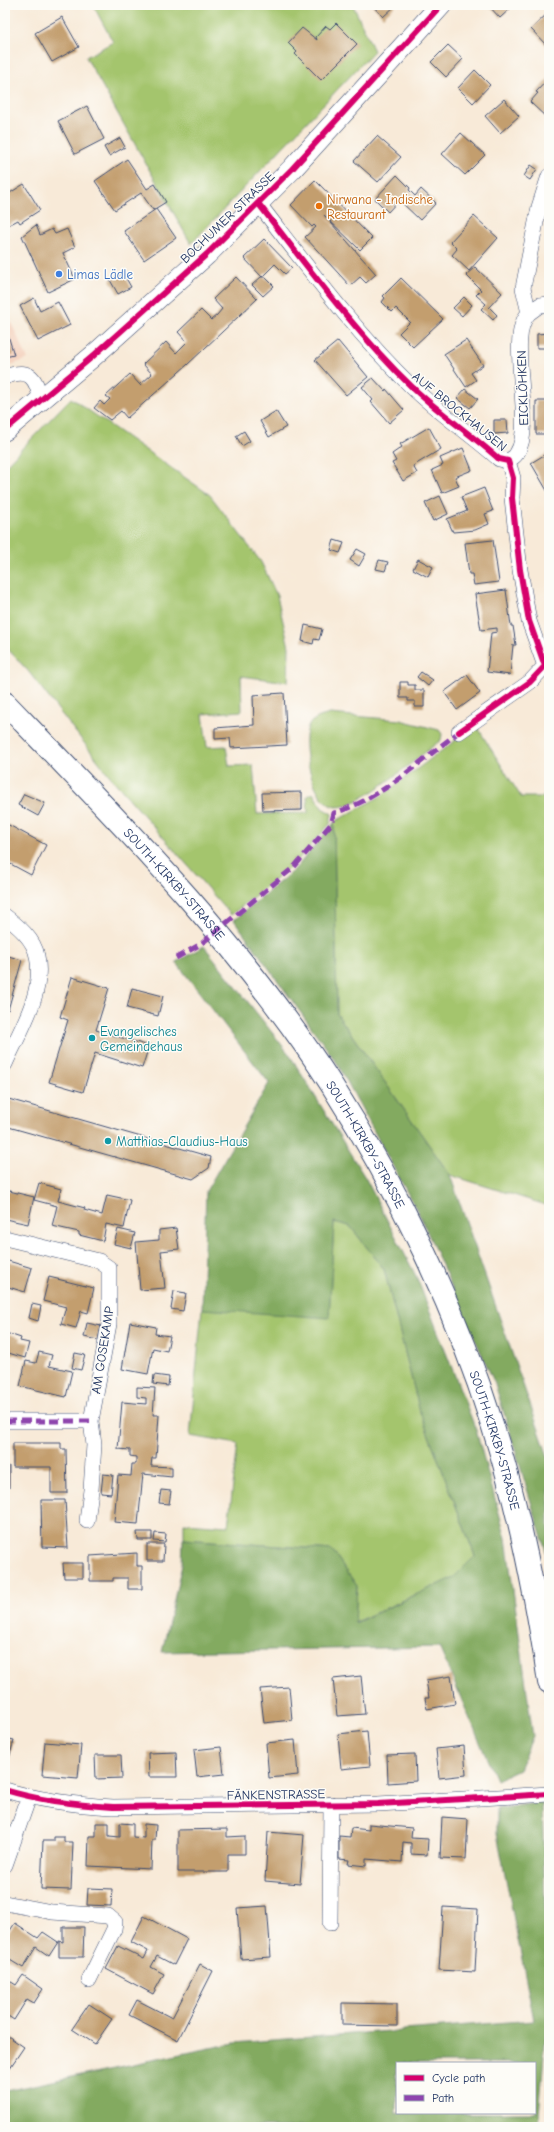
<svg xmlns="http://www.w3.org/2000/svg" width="554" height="2132" viewBox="0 0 554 2132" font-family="'Comic Neue',sans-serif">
<rect width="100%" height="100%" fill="#fdfcf7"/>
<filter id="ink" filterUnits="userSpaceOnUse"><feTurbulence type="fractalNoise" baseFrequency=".025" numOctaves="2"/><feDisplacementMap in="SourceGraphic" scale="8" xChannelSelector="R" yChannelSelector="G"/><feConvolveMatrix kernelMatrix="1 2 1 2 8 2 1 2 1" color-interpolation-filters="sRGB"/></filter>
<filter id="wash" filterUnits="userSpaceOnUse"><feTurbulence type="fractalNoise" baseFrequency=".012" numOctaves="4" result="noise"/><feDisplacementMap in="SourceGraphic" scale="16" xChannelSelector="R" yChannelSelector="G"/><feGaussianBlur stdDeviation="0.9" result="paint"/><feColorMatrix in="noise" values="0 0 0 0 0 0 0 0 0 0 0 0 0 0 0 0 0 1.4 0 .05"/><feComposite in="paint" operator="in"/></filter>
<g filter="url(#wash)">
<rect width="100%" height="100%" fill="#f8ead8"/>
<!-- built -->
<path fill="#f4d3c0" d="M 5,310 L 28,359 L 5,367 Z"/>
<!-- green -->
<path fill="#a4c56d" stroke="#607a66" d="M 93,5 L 353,5 L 374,51 L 191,244 L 86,57 L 113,42 Z
M 71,398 L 210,495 L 261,562 L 277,596 L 289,647 L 288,682 L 241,676 L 242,711 L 203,714 L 207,747 L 226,746 L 229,766 L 253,765 L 257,814 L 308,813 L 307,796 L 313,793 L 322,808 L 332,814 L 330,824 L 293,865 L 231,915 L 113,780 L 28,671 L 5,646 L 5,466 Z
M 330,714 L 400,720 L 439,730 L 442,734 L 441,740 C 421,755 359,808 337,807 C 313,807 299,742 309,725 C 313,718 323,716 330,714 Z
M 476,725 L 521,797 L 549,797 L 549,1206 L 450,1175 L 337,1014 L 334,822 L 381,796 Z
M 334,1222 L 350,1226 L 384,1269 L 420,1412 L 475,1556 L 453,1578 L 355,1622 L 357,1586 L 332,1550 L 184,1539 L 184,1523 L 228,1526 L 238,1444 L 190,1436 L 202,1308 L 329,1317 Z"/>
<!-- forest -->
<path fill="#83aa60" stroke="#4f6c5f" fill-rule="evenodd" d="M 334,823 L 337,1014 L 450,1175 L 549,1459 L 549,1561 L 495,1384 L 421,1218 L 337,1063 L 234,920 L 295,869 Z
M 204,946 L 289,1054 L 366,1179 L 417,1278 L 476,1430 L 506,1538 L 533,1736 L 519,1769 L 496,1780 L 439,1647 L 162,1652 L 182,1565 L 183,1539 L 332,1550 L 357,1586 L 355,1623 L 454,1577 L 475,1556 L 420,1412 L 384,1269 L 350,1226 L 334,1222 L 329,1318 L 202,1309 L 206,1191 L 269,1083 L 176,962 Z
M 542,1802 L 548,2008 L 538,2127 L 5,2127 L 5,2091 L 234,2043 L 534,2020 L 497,1834 L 497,1809 ZM 397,2063 L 535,2063 L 535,2113 L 397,2113 Z"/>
<g id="blocks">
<!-- building -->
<path fill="#c39e6e" d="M 372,5 L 396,5 L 383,17 Z
M 488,5 L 514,5 L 500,18 Z
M 549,12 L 549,43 L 547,46 L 531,29 Z
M 62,17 L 79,47 L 52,62 L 35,33 Z
M 336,23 L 357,44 L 321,80 L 295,54 L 297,52 L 288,43 L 302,28 L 317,40 L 316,37 L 326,26 L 330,29 Z
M 448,45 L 463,59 L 446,77 L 431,62 Z
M 475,70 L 490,85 L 473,103 L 458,88 Z
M 549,78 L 549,120 L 530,102 L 538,93 L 536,92 Z
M 504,99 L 519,116 L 500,133 L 485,116 Z
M 87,106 L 104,139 L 75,154 L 58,121 Z
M 461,133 L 485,155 L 465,175 L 442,154 Z
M 377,136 L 401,157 L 378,182 L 354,161 Z
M 120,138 L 125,147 L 109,156 L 104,147 Z
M 127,159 L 147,189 L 155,184 L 166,202 L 153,210 L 141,193 L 115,210 L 95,181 Z
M 531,165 L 537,169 L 530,180 L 524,176 Z
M 397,175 L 410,188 L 409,190 L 415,196 L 421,189 L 436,203 L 420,220 L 399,200 L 388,212 L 375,199 Z
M 315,180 L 372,238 L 360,250 L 324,215 L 376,274 L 366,283 L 360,277 L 350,286 L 305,237 L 316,227 L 314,225 L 312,227 L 291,205 Z
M 24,184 L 40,210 L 20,223 L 18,220 L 5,227 L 5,196 Z
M 156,209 L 176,238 L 144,260 L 124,231 Z
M 474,216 L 498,238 L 469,271 L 452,255 L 457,249 L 450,242 Z
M 36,225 L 40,235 L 52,229 L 55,234 L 67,229 L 75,247 L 63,253 L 75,279 L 48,292 L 22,236 Z
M 264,239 L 292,268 L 285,274 L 275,264 L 262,277 L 244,258 Z
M 475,267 L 502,293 L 489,307 L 497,315 L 493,320 L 481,309 L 486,304 L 476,295 L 481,290 L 466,275 Z
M 123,273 L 131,287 L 118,294 L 110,280 Z
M 236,277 L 257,299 L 187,365 L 127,418 L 121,411 L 110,420 L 94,408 L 100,401 L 104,405 L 110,399 L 106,396 L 130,374 L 140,385 L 152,374 L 143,364 L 166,342 L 176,353 L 187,342 L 178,332 L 201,310 L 211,320 L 217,315 L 222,309 L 213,299 Z
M 261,277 L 265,277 L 274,286 L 263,296 L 252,285 Z
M 401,278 L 443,319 L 413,347 L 399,333 L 410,322 L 396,308 L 392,312 L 382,302 L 385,298 L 383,296 Z
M 464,297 L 472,305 L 462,316 L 453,308 Z
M 34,298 L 40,311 L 58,302 L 70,325 L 38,341 L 20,306 Z
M 5,325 L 14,355 L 5,357 Z
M 549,333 L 549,385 L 546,385 L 545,348 L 537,348 L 537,334 Z
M 466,340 L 483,365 L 471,373 L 476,380 L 466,387 L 444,354 Z
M 338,341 L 368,377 L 346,395 L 315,360 Z
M 373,378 L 385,391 L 386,389 L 404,410 L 389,423 L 371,402 L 373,400 L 362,387 Z
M 465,389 L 478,399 L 470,408 L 457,398 Z
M 536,401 L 549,401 L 549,434 L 536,434 Z
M 276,411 L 286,427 L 269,437 L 260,421 Z
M 494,420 L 507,420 L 508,433 L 494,434 Z
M 429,427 L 441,449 L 413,466 L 417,473 L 403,481 L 392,463 L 396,461 L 392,454 L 402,447 L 400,444 Z
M 244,431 L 250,441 L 242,446 L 236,436 Z
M 463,448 L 472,470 L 455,477 L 459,486 L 442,493 L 432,470 L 443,465 L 440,458 Z
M 549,452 L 549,494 L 531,463 Z
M 484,488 L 493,511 L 485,514 L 489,524 L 475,530 L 453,532 L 447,519 L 467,511 L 461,497 Z
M 440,496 L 448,514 L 433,521 L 425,503 Z
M 334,540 L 344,543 L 340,553 L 331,550 Z
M 493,540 L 499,582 L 474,585 L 472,574 L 469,574 L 465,543 Z
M 357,549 L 366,554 L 359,566 L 350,560 Z
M 418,559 L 433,567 L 428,577 L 413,569 Z
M 379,560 L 388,562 L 385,571 L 376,569 Z
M 506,590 L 511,626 L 513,626 L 516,645 L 513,645 L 510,675 L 487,672 L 491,633 L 497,632 L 497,628 L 481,630 L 475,594 Z
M 305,625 L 322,629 L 319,640 L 314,639 L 313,644 L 302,641 Z
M 421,672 L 433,680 L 428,686 L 417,677 Z
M 467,675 L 480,693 L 457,710 L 444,692 Z
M 400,682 L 408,682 L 408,685 L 415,685 L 415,690 L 424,690 L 424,707 L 415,707 L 415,701 L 408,701 L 408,698 L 400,698 Z
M 284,693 L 287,745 L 231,748 L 230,738 L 215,739 L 215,728 L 254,725 L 253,695 Z
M 302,792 L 302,810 L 263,811 L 262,793 Z
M 24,794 L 45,803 L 38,816 L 18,805 Z
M 5,823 L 46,845 L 31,875 L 5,861 Z
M 5,955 L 22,960 L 8,1010 L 5,1009 Z
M 72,977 L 109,988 L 96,1030 L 149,1046 L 142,1068 L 95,1053 L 83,1092 L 49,1082 L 68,1020 L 60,1017 Z
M 132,988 L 163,996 L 158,1016 L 127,1008 Z
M 5,1098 L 211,1157 L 209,1168 L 193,1179 L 5,1126 Z
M 39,1183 L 61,1189 L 58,1201 L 85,1208 L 84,1210 L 102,1215 L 107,1195 L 130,1200 L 124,1228 L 106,1224 L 103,1241 L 79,1235 L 79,1232 L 52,1226 L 57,1206 L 34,1200 Z
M 5,1190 L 34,1197 L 28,1224 L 5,1219 Z
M 176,1228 L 179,1249 L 161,1251 L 165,1288 L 140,1290 L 136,1242 L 159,1240 L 159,1230 Z
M 118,1229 L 135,1233 L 131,1248 L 114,1244 Z
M 5,1260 L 32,1268 L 25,1292 L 5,1286 Z
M 49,1277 L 94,1288 L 88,1313 L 81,1311 L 76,1328 L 61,1324 L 66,1307 L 43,1301 Z
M 174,1291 L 186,1293 L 183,1311 L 171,1309 Z
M 32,1304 L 41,1306 L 38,1321 L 29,1318 Z
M 130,1322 L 156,1327 L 155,1334 L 170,1336 L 167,1351 L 153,1348 L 148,1374 L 122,1369 Z
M 87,1323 L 101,1326 L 98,1340 L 84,1337 Z
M 6,1333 L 21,1338 L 20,1341 L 29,1343 L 25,1358 L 5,1352 Z
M 39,1352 L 52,1355 L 49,1366 L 72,1371 L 66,1397 L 20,1386 L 26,1361 L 36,1363 Z
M 75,1353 L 85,1355 L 81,1370 L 72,1368 Z
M 154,1375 L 169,1377 L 168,1386 L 153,1384 Z
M 137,1387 L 155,1388 L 153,1415 L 159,1415 L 156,1458 L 152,1458 L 151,1466 L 172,1467 L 172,1477 L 143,1474 L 138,1524 L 114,1522 L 118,1475 L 131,1476 L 132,1464 L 136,1464 L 136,1457 L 130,1456 L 130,1450 L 118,1449 L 122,1402 L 146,1404 L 146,1398 L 137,1397 Z
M 13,1443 L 61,1443 L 61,1449 L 66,1449 L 67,1493 L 51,1493 L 51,1467 L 13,1467 Z
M 5,1466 L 9,1466 L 9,1488 L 5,1488 Z
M 103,1474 L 113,1475 L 111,1494 L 101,1493 Z
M 161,1490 L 171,1491 L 169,1504 L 159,1503 Z
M 41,1500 L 65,1500 L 68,1548 L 42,1547 Z
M 137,1532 L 152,1532 L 152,1540 L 138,1540 Z
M 155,1533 L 166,1534 L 165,1542 L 154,1541 Z
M 147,1544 L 164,1544 L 163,1561 L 147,1561 Z
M 137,1553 L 137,1566 L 142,1566 L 142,1589 L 128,1589 L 128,1578 L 113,1578 L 113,1581 L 90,1581 L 90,1556 Z
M 63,1563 L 83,1563 L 83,1578 L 64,1578 Z
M 361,1676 L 365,1714 L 337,1716 L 333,1679 Z
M 451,1676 L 455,1704 L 427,1709 L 425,1698 L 429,1698 L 426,1680 Z
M 289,1687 L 292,1720 L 264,1723 L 260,1689 Z
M 367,1731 L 370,1766 L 341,1769 L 338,1734 Z
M 5,1738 L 14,1740 L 7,1766 L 5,1765 Z
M 295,1740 L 298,1775 L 269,1778 L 266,1743 Z
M 45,1742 L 81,1745 L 78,1778 L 42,1775 Z
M 464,1746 L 466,1775 L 439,1778 L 436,1749 Z
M 221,1747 L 224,1774 L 197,1777 L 194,1750 Z
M 176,1752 L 177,1777 L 149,1777 L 148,1753 Z
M 415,1754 L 416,1781 L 388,1783 L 387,1755 Z
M 95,1755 L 121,1755 L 122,1778 L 96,1779 Z
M 442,1817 L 468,1819 L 466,1859 L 440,1858 Z
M 96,1823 L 109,1823 L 109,1836 L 120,1837 L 120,1823 L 133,1824 L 133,1837 L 144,1838 L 144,1824 L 156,1825 L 155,1840 L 152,1840 L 151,1869 L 88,1866 L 89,1836 L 96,1836 Z
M 369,1824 L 412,1828 L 411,1838 L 428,1839 L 427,1855 L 411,1854 L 411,1843 L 403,1842 L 402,1862 L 366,1859 L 366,1866 L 348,1864 L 349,1860 L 339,1859 L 339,1836 L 350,1837 L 351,1828 L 369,1830 Z
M 227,1829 L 227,1837 L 245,1836 L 245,1854 L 228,1854 L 228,1872 L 178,1872 L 178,1830 Z
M 268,1832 L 304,1835 L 300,1884 L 265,1881 Z
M 54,1837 L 64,1837 L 64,1842 L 73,1842 L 71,1890 L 41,1889 L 43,1841 L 54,1841 Z
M 88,1888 L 112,1889 L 111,1906 L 87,1905 Z
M 267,1906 L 271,1957 L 241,1959 L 237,1908 Z
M 443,1907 L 478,1909 L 475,1972 L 439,1970 Z
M 144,1916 L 187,1939 L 174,1965 L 157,1956 L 151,1967 L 164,1974 L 153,1994 L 106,1969 L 118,1946 L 144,1959 L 148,1951 L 131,1942 Z
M 15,1923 L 38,1938 L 43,1932 L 58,1942 L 49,1956 L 36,1947 L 23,1968 L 5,1957 L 5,1938 Z
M 63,1927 L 84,1927 L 83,1957 L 59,1957 L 59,1941 L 63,1942 Z
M 200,1964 L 213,1971 L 178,2040 L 129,2015 L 137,2000 L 172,2018 Z
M 23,1975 L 43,1989 L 34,2003 L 27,1999 L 14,2020 L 5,2014 L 5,1978 L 16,1985 Z
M 342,2003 L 397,2004 L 397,2026 L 342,2025 Z
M 89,2004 L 112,2019 L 95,2044 L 72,2029 Z
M 5,2034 L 24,2047 L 7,2072 L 5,2070 Z"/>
</g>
</g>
<g filter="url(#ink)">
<use href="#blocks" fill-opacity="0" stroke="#3c4b70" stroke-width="1"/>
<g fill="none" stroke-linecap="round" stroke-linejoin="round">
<defs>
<path id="street" d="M 258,203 C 307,266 355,332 412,387 C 439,413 471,434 499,459 L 508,461 L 513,478 L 512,498 L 520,570 L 529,621 L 545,666 L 530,682 L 459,732
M 529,313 L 540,305 L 549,304
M 5,377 C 30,367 36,378 41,400
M 508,461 C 511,459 516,456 517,453 C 536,424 505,336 529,313 L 523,288 L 539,207 L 549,176
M 5,916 C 18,926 34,939 37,956 C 45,993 19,1032 5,1064
M 5,1238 L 99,1261 L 109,1268 L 109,1324 L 91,1421 L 94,1445 L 91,1490 L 87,1521
M 5,1421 L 91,1421
M 5,1790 C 41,1801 76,1805 113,1807 L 378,1804 L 549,1794
M 5,1865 L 29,1797
M 5,1903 L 52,1912 L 108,1916 L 115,1922 L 114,1929 L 89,1980
M 330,1923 L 331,1804"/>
<path id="secondary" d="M 5,430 L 92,357 L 207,254 L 292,169 L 441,5"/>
<g id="primary">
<path id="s1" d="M 5,703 C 122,824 242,945 333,1087 C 398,1189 456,1309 492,1424 C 519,1508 536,1595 549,1682"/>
</g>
</defs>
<!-- street casing -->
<use href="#street" stroke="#3c4b70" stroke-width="16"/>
<!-- secondary casing -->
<use href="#secondary" stroke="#3c4b70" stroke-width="22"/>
<!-- primary casing -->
<use href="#primary" stroke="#3c4b70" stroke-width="24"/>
<!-- street -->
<use href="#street" stroke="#fff" stroke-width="15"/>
<!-- secondary -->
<use href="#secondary" stroke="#fff" stroke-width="21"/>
<!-- primary -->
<use href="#primary" stroke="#fff" stroke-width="22"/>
<!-- quiet -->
<path stroke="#8e44ad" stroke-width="5" stroke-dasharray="10 5" stroke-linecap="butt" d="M 176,958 L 201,944 L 294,867 L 331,824 L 334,813 C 381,799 420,761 459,732
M 5,1421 L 91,1421"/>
<defs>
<path id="cycleway" d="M 258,203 C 307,266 355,332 412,387 C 439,413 471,434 499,459 L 508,461 L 513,478 L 512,498 L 520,570 L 529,621 L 545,666 L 530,682 L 459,732
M 5,430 L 92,357 L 207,254 L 292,169 L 441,5
M 5,1790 C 41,1801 76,1805 113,1807 L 378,1804 L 549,1794"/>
</defs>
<!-- cycleway casing -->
<use href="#cycleway" stroke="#fdfcf7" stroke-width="8"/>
<!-- cycleway -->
<use href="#cycleway" stroke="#d6006c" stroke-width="6"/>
</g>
</g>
<!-- markers -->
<circle fill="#e8710a" stroke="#fdfcf7" stroke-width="1.5" cx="319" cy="206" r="4"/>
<circle fill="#3f7fe0" stroke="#fdfcf7" stroke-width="1.5" cx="59" cy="274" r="4"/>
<g fill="#0f9aa8" stroke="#fdfcf7" stroke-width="1.5">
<circle cx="92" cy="1038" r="4"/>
<circle cx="108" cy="1141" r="4"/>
</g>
<g text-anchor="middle" stroke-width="3" stroke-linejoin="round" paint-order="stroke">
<!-- food labels -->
<g font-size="13" fill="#c56008" stroke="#fdfcf7" text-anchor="start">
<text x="327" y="204">Nirwana - Indische<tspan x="327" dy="15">Restaurant</tspan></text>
</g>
<!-- street labels -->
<g font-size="13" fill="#1b2f5e" stroke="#fdfcf7">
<text transform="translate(227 217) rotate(-44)" y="5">BOCHUMER STRASSE</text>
<text transform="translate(522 388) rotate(-92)" y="5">EICKLÖHKEN</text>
<text transform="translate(460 411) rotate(39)" y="5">AUF BROCKHAUSEN</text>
<text dy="5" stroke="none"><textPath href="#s1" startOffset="248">SOUTH-KIRKBY-STRASSE</textPath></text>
<text dy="5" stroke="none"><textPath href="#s1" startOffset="572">SOUTH-KIRKBY-STRASSE</textPath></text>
<text transform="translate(102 1350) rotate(-81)" y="5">AM GOSEKAMP</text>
<text dy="5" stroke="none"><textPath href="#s1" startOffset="896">SOUTH-KIRKBY-STRASSE</textPath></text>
<text transform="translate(276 1794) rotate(-1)" y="5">FÄNKENSTRASSE</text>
</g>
<!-- shop labels -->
<g font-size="13" fill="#366cbe" stroke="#fdfcf7" text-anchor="start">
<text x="67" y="279">Limas Lädle</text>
</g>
<!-- culture labels -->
<g font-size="13" fill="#0d838f" stroke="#fdfcf7" text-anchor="start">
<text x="100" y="1036">Evangelisches<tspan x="100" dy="15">Gemeindehaus</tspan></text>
<text x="116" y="1146">Matthias-Claudius-Haus</text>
</g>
</g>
<!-- margin -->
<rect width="554" height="2132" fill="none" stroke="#fdfcf7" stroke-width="20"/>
<!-- legend -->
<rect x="396" y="2062" width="140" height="52" fill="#fdfcf7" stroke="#a3aaba"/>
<rect x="404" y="2075" width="20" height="6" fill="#d6006c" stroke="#a3aaba"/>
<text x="432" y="2082" font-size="12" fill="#1b2f5e">Cycle path</text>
<rect x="404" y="2095" width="20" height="6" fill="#8e44ad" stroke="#a3aaba"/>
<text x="432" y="2102" font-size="12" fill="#1b2f5e">Path</text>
</svg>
